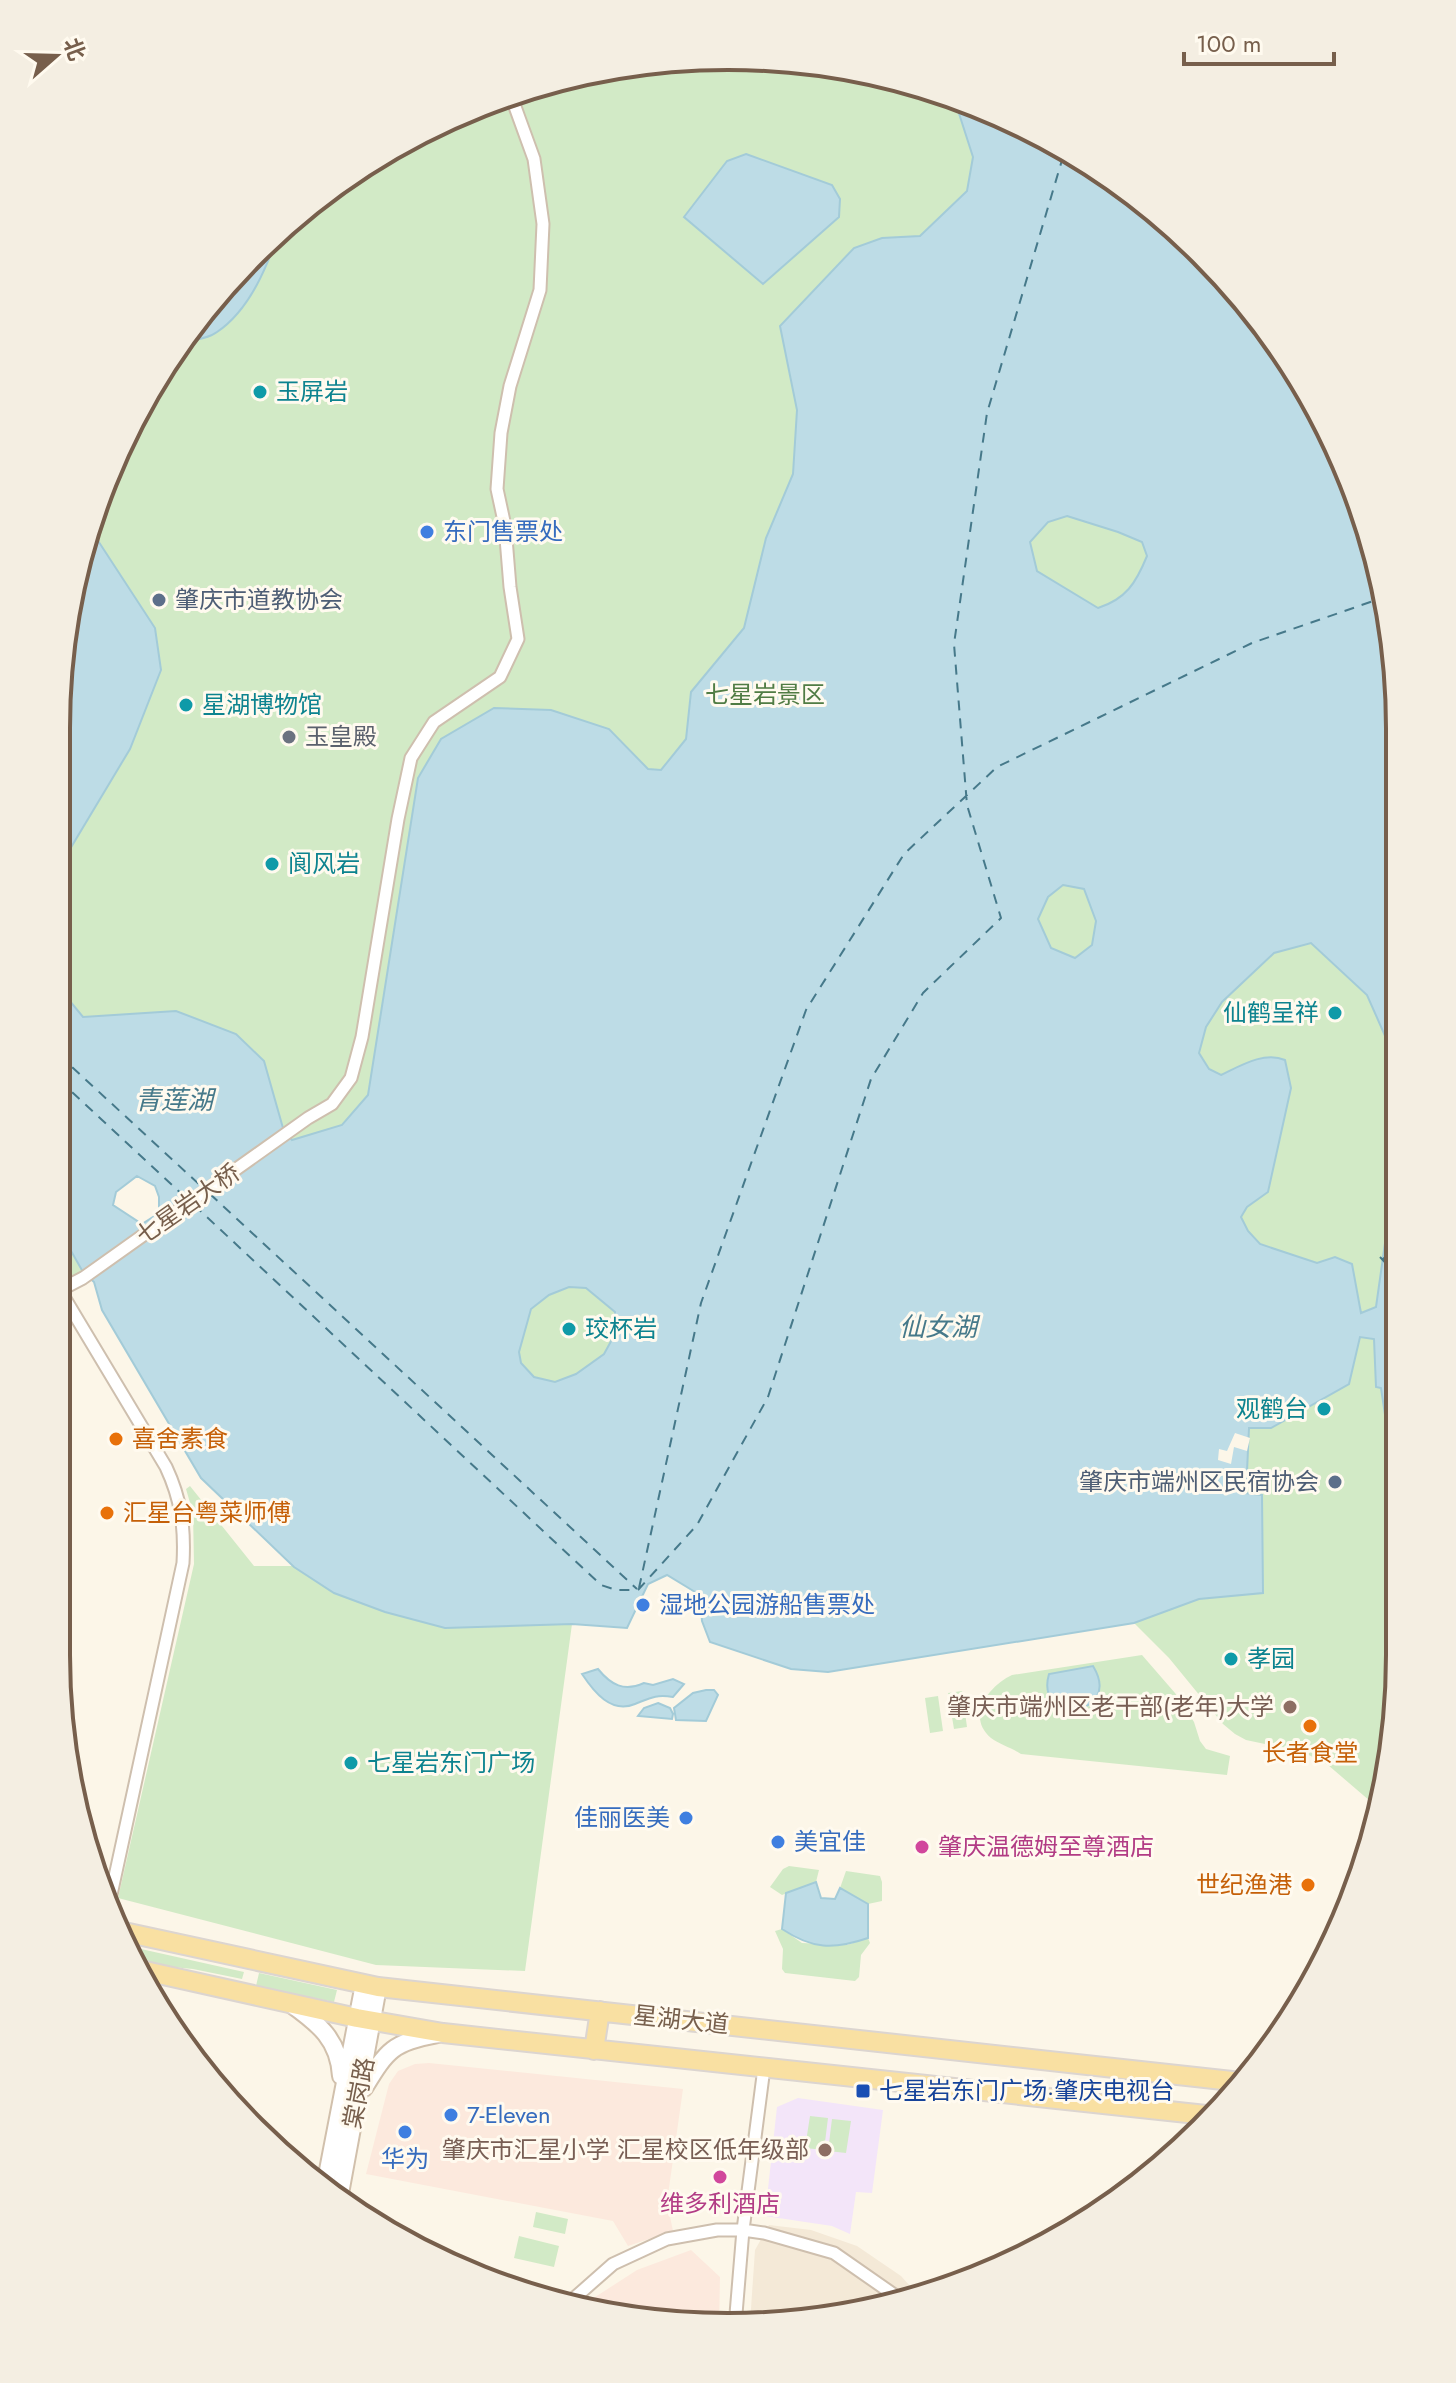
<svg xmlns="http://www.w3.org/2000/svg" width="1456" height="2383" viewBox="0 0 1456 2383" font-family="Jost,'Noto Sans SC',sans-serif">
<rect width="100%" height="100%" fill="#fcf6e8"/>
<!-- residential -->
<path fill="#f4e9d7" d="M 769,2225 L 811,2230 L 857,2246 L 901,2276 L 919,2296 L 750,2323 L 755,2250 Z"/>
<!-- commercial -->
<path fill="#fce9dd" d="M 429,2063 L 683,2089 L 667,2202 L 673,2231 L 628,2246 L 613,2221 L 366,2174 L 389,2084 L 398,2071 L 415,2064 Z
M 691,2250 L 720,2277 L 719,2326 L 591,2305 L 589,2301 L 637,2270 Z"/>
<!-- education -->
<path fill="#f3e5f9" d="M 798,2098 L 883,2110 L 872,2193 L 856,2192 L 850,2234 L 832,2226 L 765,2216 L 777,2107 Z"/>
<!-- green -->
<path fill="#d2eac6" d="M 771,57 L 901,79 L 1025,125 L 1137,195 L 1234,285 L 1310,392 L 1364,512 L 1399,684 L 1394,1742 L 1377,1807 L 1328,1765 L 1303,1752 L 1246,1740 L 1235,1734 L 1223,1724 L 1169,1658 L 1134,1623 L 828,1672 L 791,1669 L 710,1642 L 702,1621 L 700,1595 L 667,1575 L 648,1584 L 627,1628 L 572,1624 L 525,1971 L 376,1965 L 118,1898 L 194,1564 L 193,1513 L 186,1489 L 190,1486 L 254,1566 L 293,1566 L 201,1478 L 102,1310 L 94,1282 L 83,1272 L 67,1279 L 58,1279 L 58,1228 L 83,1271 L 283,1128 L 109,1017 L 83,1017 L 60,989 L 62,641 L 107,471 L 195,319 L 285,223 L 392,146 L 512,92 L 640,62 Z
M 1142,1655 L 1175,1693 L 1194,1722 L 1200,1741 L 1206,1749 L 1230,1756 L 1227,1775 L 1021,1754 C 1012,1748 999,1744 991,1738 C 965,1716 990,1685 1012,1675 Z
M 962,1691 L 967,1727 L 954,1729 L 948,1693 Z
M 938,1696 L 943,1731 L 930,1733 L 925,1698 Z
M 789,1866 L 819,1870 L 816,1882 L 782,1895 L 770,1887 L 783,1869 Z
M 846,1871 L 880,1876 L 882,1882 L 882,1901 L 868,1904 L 840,1888 Z
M 782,1929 L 802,1943 L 847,1945 L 868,1938 L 870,1943 L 861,1955 L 859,1977 L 855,1981 L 785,1973 L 782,1969 L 783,1949 L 775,1931 Z
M 132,1947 L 244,1972 L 242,1979 L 193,1969 L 141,1964 Z
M 259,1973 L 337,1990 L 334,2002 L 256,1986 Z
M 810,2116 L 828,2118 L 824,2150 L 805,2148 Z
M 832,2119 L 851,2121 L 846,2153 L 828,2151 Z
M 536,2212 L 568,2219 L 565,2234 L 533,2227 Z
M 519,2236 L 559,2246 L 554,2267 L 514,2258 Z"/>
<!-- water -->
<path fill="#bddce6" stroke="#a3cbd8" stroke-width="2" fill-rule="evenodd" d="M 954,98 L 1025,125 L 1137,195 L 1234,285 L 1310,392 L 1364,512 L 1399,684 L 1397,1063 L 1367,995 L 1311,943 L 1274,953 L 1222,1002 L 1206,1027 L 1199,1053 L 1209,1069 L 1221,1075 C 1240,1066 1264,1051 1285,1060 L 1291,1088 L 1268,1192 L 1247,1207 L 1241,1217 L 1248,1231 L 1260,1244 L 1317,1263 L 1335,1257 L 1352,1264 L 1361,1313 L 1376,1307 L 1397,1158 L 1395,1465 L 1392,1461 L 1381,1388 L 1376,1387 L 1374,1339 L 1360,1337 L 1349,1384 L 1271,1428 L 1249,1428 L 1246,1493 L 1262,1495 L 1263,1593 L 1199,1599 L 1134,1623 L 828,1672 L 791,1669 L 710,1642 L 702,1621 L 700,1595 L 667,1575 L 648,1584 L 627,1628 L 572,1624 L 445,1628 L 385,1612 L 334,1593 L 294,1567 L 201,1478 L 102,1310 L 94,1282 L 83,1272 L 58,1228 L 60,989 L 83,1017 L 176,1011 L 236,1034 L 264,1061 L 283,1128 L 292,1140 L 342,1125 L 368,1095 L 418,778 L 441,739 L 494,708 L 551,710 L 609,729 L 648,769 L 661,770 L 686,739 L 691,692 L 744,628 L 766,538 L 793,474 L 797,410 L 780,326 L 854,248 L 882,238 L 920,236 L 967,191 L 973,157 ZM 1067,516 L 1118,532 L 1142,542 L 1147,556 C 1136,583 1126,599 1098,608 L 1037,571 L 1030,542 L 1048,522 ZM 1063,885 L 1084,889 L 1096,921 L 1092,945 L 1075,958 L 1051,948 L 1038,919 L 1048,897 ZM 137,1176 L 155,1186 L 159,1197 L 159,1213 L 142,1224 L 113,1205 L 116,1192 ZM 569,1287 L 586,1288 L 615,1312 L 615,1334 L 604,1354 L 576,1374 L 555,1382 L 534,1377 L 521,1363 L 519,1352 L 531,1309 L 549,1295 Z
M 746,154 L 832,185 L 840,199 L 839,217 L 763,284 L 684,217 L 727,161 Z
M 281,227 C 268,264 251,309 217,332 C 208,339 192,340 181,342 L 195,319 Z
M 91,530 L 155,628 L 161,670 L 130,749 L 70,849 L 60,858 L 62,641 Z
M 1093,1666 C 1124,1717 1034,1726 1049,1674 Z
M 598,1669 C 611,1685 624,1692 644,1683 L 653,1685 L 673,1679 L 684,1684 L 673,1697 C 656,1694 650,1698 635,1704 C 611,1714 594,1692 582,1674 Z
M 706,1690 L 714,1690 L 718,1695 L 706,1721 L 676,1720 L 674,1708 L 693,1693 Z
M 658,1703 L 670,1708 L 673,1714 L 672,1719 L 638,1716 L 644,1708 Z
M 816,1882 L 821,1898 L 835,1899 L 840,1888 L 868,1904 L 868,1938 C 833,1950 812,1949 782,1929 L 786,1893 Z"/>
<!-- pier -->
<path fill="#fcf6e8" d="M 1235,1433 L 1250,1438 L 1247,1451 L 1234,1447 L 1231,1464 L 1218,1460 L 1219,1449 L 1227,1451 Z"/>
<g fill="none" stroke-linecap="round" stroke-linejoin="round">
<!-- ferry -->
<path stroke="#46798a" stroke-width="2" stroke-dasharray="10 8" stroke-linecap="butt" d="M 59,1055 L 202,1187
M 59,1080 L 186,1198
M 210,1194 L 637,1589
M 194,1205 L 601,1585 L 616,1590 L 637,1590
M 1380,1257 L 1396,1274
M 1383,1258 L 1396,1263
M 639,1588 L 701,1303 L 806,1010 L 904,854 L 997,767 L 1252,643 L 1382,598
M 638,1590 L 697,1525 L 768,1397 L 871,1079 L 923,993 L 1001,918 L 967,805 L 954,644 L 987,413 L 1065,150"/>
<defs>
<path id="minor" d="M 58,1287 L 166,1467 C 181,1499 185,1527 183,1563 L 109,1904
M 60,1290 L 83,1278 L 308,1118 L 332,1104 L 351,1078 L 362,1037 L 398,819 L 411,758 L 434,722 L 500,677 L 518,639 L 510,587 L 505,526 L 497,489 L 501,433 L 510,386 L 540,290 L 543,224 L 534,159 L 510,93
M 571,2301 L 613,2264 L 667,2239 L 717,2230 L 743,2230 L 764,2233 L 834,2253 L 900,2299
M 735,2326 L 743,2230 L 764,2068"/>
<path id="secondary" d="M 291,2004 C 319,2024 339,2040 341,2076
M 364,2088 C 388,2049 392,2043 438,2034
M 324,2191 L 364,1984
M 339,2199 L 378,1987"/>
<path id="primary" d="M 124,1932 L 378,1987 L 1241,2082
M 145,1971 L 357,2018 L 443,2033 L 1206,2115
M 594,2050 L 600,2011"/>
</defs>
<!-- minor casing -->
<use href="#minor" stroke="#cebfae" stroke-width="15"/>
<!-- secondary casing -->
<use href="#secondary" stroke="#d1c0ac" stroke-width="20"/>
<!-- primary casing -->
<use href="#primary" stroke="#dcd5d0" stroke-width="22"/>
<!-- minor -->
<use href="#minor" stroke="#fff" stroke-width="11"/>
<!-- secondary -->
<use href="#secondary" stroke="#fff" stroke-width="16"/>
<!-- primary -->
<use href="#primary" stroke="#f9e0a2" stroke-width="18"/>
</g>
<!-- markers -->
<g fill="#0f9aa8" stroke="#fffaef" stroke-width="3">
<circle cx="260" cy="392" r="8"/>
<circle cx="186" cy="705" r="8"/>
<circle cx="272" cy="864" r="8"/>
<circle cx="1335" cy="1013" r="8"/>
<circle cx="569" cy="1329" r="8"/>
<circle cx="1324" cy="1409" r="8"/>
<circle cx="1231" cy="1659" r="8"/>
<circle cx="351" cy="1763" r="8"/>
</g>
<g fill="#3f7fe0" stroke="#fffaef" stroke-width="3">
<circle cx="427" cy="532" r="8"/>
<circle cx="643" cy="1605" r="8"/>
<circle cx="686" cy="1818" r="8"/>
<circle cx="778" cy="1842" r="8"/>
<circle cx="451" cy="2115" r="8"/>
<circle cx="405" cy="2132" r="8"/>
</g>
<g fill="#5c6f8a" stroke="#fffaef" stroke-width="3">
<circle cx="159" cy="600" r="8"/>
<circle cx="1335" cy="1482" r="8"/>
</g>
<circle fill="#6b7280" stroke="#fffaef" stroke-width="3" cx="289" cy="737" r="8"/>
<g fill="#e8710a" stroke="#fffaef" stroke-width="3">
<circle cx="116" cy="1439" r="8"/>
<circle cx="107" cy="1513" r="8"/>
<circle cx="1310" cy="1726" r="8"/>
<circle cx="1308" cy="1885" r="8"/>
</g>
<g fill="#8d6e63" stroke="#fffaef" stroke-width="3">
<circle cx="1290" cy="1707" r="8"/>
<circle cx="825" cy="2150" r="8"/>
</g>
<g fill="#d1479c" stroke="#fffaef" stroke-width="3">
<circle cx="922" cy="1847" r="8"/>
<circle cx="720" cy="2177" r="8"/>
</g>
<rect fill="#1a4fb4" stroke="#fffaef" stroke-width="3" x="855" y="2083" width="16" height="16" rx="4"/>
<g text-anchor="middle" stroke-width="6" stroke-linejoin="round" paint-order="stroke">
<!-- culture labels -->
<g font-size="24" fill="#0d838f" stroke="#fffaef" text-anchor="start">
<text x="276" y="400">玉屏岩</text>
<text x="202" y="713">星湖博物馆</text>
<text x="288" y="872">阆风岩</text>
<text x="1319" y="1021" text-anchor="end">仙鹤呈祥</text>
<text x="585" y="1337">珓杯岩</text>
<text x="1308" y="1417" text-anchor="end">观鹤台</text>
<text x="1247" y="1667">孝园</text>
<text x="367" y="1771">七星岩东门广场</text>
</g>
<!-- shop labels -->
<g font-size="24" fill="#366cbe" stroke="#fffaef" text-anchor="start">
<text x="443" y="540">东门售票处</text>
<text x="659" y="1613">湿地公园游船售票处</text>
<text x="670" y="1826" text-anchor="end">佳丽医美</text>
<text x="794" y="1850">美宜佳</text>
<text x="467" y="2123">7-Eleven</text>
<text x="405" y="2167" text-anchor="middle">华为</text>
</g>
<!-- service labels -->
<g font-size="24" fill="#4e5e75" stroke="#fffaef" text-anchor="start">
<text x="175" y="608">肇庆市道教协会</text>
<text x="1319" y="1490" text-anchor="end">肇庆市端州区民宿协会</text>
</g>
<!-- park labels -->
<g font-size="24" fill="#507c44" stroke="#fffaef">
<text x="765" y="703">七星岩景区</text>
</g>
<!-- worship labels -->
<g font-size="24" fill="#5b616d" stroke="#fffaef" text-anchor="start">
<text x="305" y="745">玉皇殿</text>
</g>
<!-- street labels -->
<g font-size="24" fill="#775f4c" stroke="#fffaef">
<text transform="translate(188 1204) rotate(-35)" y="8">七星岩大桥</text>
<text transform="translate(681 2020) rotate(6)" y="8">星湖大道</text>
<text transform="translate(359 2093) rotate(-79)" y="8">棠岗路</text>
</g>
<!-- food labels -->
<g font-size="24" fill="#c56008" stroke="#fffaef" text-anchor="start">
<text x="132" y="1447">喜舍素食</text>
<text x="123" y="1521">汇星台粤菜师傅</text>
<text x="1310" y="1761" text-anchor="middle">长者食堂</text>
<text x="1292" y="1893" text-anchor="end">世纪渔港</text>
</g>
<!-- education labels -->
<g font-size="24" fill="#785e54" stroke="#fffaef" text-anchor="end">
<text x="1274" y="1715">肇庆市端州区老干部(老年)大学</text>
<text x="809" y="2158">肇庆市汇星小学 汇星校区低年级部</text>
</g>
<!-- hotel labels -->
<g font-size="24" fill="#b23c85" stroke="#fffaef" text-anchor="start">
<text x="938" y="1855">肇庆温德姆至尊酒店</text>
<text x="720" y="2212" text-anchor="middle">维多利酒店</text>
</g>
<!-- transit labels -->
<g font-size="24" fill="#164399" stroke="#fffaef" text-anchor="start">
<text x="879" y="2099">七星岩东门广场·肇庆电视台</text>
</g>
<!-- water labels -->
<g font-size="26" font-style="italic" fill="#46798a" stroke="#fffaef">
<text x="174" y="1109">青莲湖</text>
<text x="938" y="1336">仙女湖</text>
</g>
</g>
<!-- crop -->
<path d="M0 0H1456V2383H0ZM728 70H728A658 658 0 0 1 1386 728V1655A658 658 0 0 1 728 2313H728A658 658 0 0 1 70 1655V728A658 658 0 0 1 728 70Z" fill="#f4eee2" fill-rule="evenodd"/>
<path fill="none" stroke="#775f4c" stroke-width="4" d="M728 70H728A658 658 0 0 1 1386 728V1655A658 658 0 0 1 728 2313H728A658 658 0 0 1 70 1655V728A658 658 0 0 1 728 70Z"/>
<!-- north arrow -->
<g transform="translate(56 56) rotate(70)" stroke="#fffaef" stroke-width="6" paint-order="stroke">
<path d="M0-6L14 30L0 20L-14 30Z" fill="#775f4c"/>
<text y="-12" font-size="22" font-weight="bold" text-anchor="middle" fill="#775f4c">北</text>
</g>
<!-- scale -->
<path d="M1184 52v12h150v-12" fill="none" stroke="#775f4c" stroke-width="4"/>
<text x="1196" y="52" font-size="24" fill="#775f4c" stroke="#fffaef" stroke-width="6" paint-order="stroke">100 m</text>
</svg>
